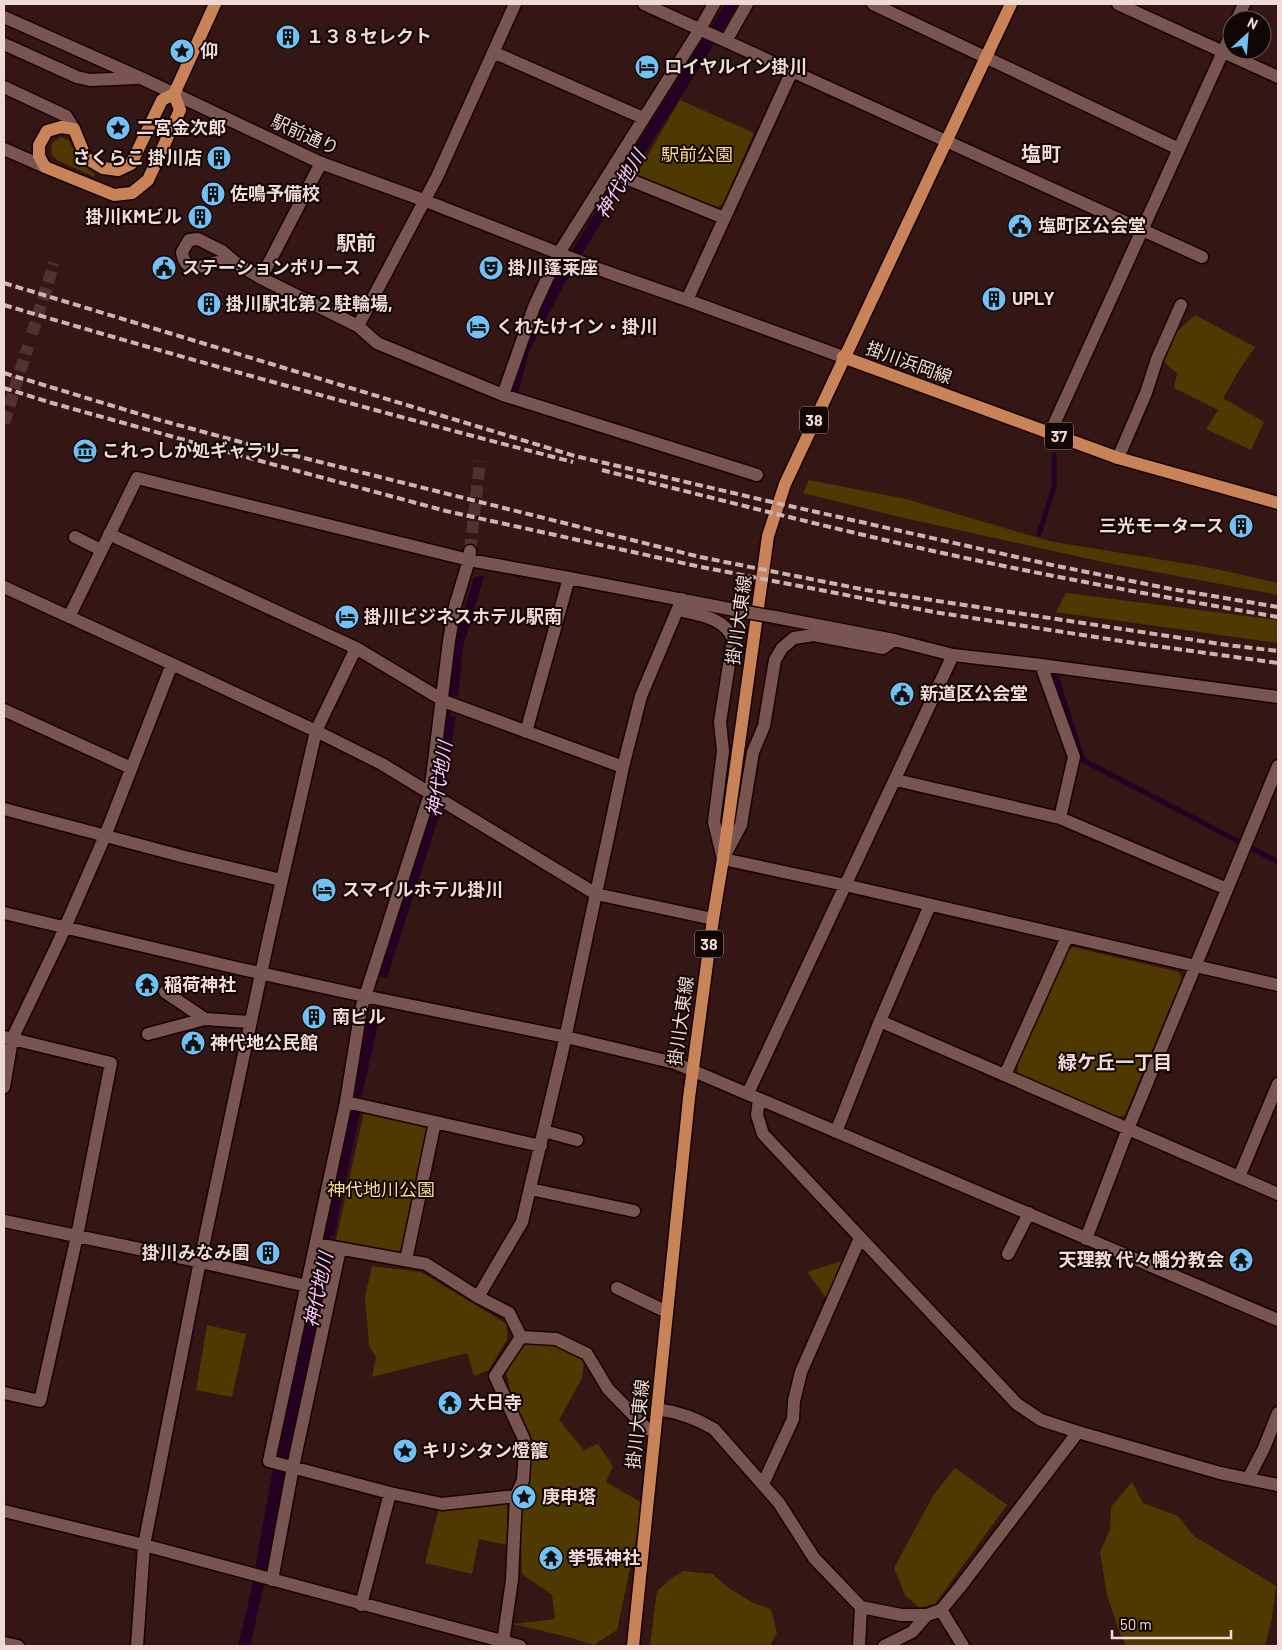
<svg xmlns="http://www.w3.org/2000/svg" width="1282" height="1650" viewBox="0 0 1282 1650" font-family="Barlow,'Noto Sans JP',sans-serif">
<rect width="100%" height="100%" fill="#341614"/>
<!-- green -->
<path fill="#4f3900" d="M 680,100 L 754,133 L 723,204 L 716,208 L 635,177 Z
M 61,137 L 68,140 C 79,157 76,161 95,174 L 94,177 L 57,160 L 51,154 L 52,143 Z
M 1195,315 L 1255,347 L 1238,372 L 1223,398 L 1264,422 L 1251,450 L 1206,429 L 1218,410 L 1174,388 L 1177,373 L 1160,359 L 1166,342 Z
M 809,480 L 906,499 L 1049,541 L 1212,568 L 1278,583 L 1278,595 L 1108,563 L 904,518 L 803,493 Z
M 1066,593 L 1278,620 L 1278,643 L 1056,612 Z
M 1073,947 L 1179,972 L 1182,979 L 1125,1115 L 1118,1117 L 1018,1074 L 1017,1063 L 1067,951 Z
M 364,1112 L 424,1126 L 429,1132 L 404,1247 L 398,1252 L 336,1240 Z
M 842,1261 L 827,1299 L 807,1272 Z
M 372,1266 L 421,1272 L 507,1324 L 507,1339 L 489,1370 L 474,1376 L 467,1353 L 372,1377 L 376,1357 L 369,1346 L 365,1297 Z
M 207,1325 L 246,1334 L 232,1397 L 196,1390 Z
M 521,1337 L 556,1339 L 585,1354 L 582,1378 L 559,1420 L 584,1450 L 598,1444 L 613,1466 L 606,1482 L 642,1503 L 635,1545 L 617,1630 L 594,1645 L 564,1636 L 513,1624 L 555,1619 L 552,1595 L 522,1574 L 520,1519 L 531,1448 L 528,1432 L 513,1404 L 506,1371 Z
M 955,1468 L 1007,1505 L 935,1604 L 919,1608 L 905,1595 L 894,1568 L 934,1494 Z
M 1132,1482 L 1143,1503 L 1178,1516 L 1194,1536 L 1276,1586 L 1272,1618 L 1265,1646 L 1126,1646 L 1119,1631 L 1107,1595 L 1100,1552 L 1110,1530 L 1111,1507 Z
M 507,1500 L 507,1545 L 479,1539 L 472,1574 L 425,1563 L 439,1508 Z
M 683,1571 L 713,1574 L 727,1587 L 753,1603 L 771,1609 L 777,1633 L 770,1646 L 650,1646 L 657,1591 L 673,1577 Z"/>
<!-- water -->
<path fill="#240025" d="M 725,4 L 738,4 L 705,59 L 614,201 L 562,288 L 529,352 L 518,393 L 509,390 L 523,345 L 553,283 L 603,199 Z
M 484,576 L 463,647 L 458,697 L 448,692 L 454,646 L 474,577 Z
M 456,716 L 445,790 L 436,783 L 445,717 Z
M 431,809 L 441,810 L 387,978 L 378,976 Z
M 368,1018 L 379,1020 L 362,1095 L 354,1093 Z
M 360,1112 L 334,1236 L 323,1232 L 350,1114 Z
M 319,1257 L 331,1259 L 269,1562 L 250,1646 L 238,1646 L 251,1592 L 273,1469 Z"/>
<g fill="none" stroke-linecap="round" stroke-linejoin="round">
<!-- stream -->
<path stroke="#240025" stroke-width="5" d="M 1039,534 L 1054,487 L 1054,455
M 1053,667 L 1083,760 L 1278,862
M 447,723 L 452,689
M 434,814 L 439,778
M 353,1119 L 360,1088
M 322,1263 L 330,1227"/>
<!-- minor-tunnel -->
<path stroke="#503331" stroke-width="12" stroke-dasharray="12 6" stroke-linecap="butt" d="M 32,334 L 54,263
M 4,423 L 28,346
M 470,551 L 480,461"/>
<defs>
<path id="minor" d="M 644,4 L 1202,257
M 873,4 L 1179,149
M 1118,4 L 1278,77
M 4,17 L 141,78 L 321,163 L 426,201 L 604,271 L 687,300 L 843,357
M 1237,20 L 1244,4
M 726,41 L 747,4
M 4,44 L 77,77 L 90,80 L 136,78
M 493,52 L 643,118
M 4,87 L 66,116 L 74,129
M 4,149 L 45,167
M 611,172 L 724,218
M 236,263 C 231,263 225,261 220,262 C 205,263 186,278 182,252 L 189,240 L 198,239 L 222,251 L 236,263 L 261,278 L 358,326 L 377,343 L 503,395 L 757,475
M 261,278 L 321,163
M 687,300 L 792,71
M 358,326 L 437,177 L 515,4
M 503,395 L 534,307 L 559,253 L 700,29 L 714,4
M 1050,433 L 1232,32
M 1118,458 L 1146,393 L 1157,359 L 1181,305
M 109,534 L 356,648 L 446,702 L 623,767
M 75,537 L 101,550
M 4,587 L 172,664 L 316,731 L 382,764 L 596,894 L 713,919
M 678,610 C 699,615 724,617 733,639 L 720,722 L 723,751 L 714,822 L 723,859
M 69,617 L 137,478 L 469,560 L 569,578 L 740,611
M 775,617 L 894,640 L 953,655 L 1041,665 L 1278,697
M 1041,665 L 1074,757 L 1060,818
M 4,710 L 131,768
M 526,732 L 569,578
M 896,780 L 1060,818 L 1227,889
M 4,809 L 185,857 L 281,880
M 724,857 L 741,825 L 753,752 L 764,726 L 775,660 L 782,648 L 794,638 L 814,635 L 883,648 L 894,640
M 723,859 L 845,885 L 1278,985
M 4,913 L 237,968 L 364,996 L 566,1037 L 675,1063 L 1278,1320
M 165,992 L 205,1019
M 880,1021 L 1278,1194
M 148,1034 L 205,1019 L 250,1022
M 4,1037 L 111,1063 L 77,1236 L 40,1401 L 4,1393
M 1005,1075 L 1067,937
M 4,1087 L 12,1039 L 59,941 L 105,836 L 172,664
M 748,1093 L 953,655
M 759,1099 L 757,1115 L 763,1134 L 1017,1404 L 1041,1420 L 1078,1432 L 1220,1473 L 1278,1485
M 346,1102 L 541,1146
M 544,1131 L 577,1140
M 836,1132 L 880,1021 L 930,905
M 1239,1177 L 1278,1084
M 530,1189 L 634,1211
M 4,1221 L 188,1259 L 307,1286
M 1086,1239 L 1128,1129 L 1278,766
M 316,1244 L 426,1264 L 478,1297 L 509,1313 L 521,1337
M 1008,1254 L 1029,1213
M 406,1260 L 435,1122
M 617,1288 L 667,1312
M 478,1297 L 522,1222 L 562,1053 L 623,767 L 641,696 L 682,599
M 657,1409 C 678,1412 696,1418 714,1429 L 779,1503 L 814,1558 L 861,1607 L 901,1615 L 927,1615 L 941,1610 L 960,1587 L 1078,1432
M 1248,1479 L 1264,1448 L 1278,1413
M 763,1484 L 793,1419 L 794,1401 L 801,1372 L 860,1238
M 390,1493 L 442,1504 L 516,1496
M 4,1511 L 144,1545 L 520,1646
M 272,1580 L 293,1467 L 340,1249
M 361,1605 L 390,1493 L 269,1461 L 346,1102 L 361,1009 L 430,794 L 449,641 L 455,606 L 469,560 L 470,551
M 941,1610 L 963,1646
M 503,1642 L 512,1580 L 516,1496 L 523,1480 L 525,1450 L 524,1439 L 495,1376 L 521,1337 L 556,1339 L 587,1354 L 608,1389 L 647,1429 L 655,1430
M 4,1643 L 18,1646
M 137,1646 L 144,1545 L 200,1261 L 268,941 L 316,731 L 356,648
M 859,1646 L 861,1607
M 884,1646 L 912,1632 L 927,1615"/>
<path id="major" d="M 174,94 L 180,110 L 148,180 L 132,193 L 114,195 L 45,167 L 39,156 L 39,145 L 47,131 L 61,127 L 74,129 L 86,158 L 103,168 L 118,170 L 131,164 L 162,100 Z
M 174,94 L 215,4
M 843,357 L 1118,458 L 1278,503
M 633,1646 L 689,1098 L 713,919 L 723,859 L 768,536 L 785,484 L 1011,4"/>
</defs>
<!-- minor casing -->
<use href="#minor" stroke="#1a0202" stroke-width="15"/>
<!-- major casing -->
<use href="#major" stroke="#1a0202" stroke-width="15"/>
<!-- minor -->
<use href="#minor" stroke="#795551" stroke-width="12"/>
<!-- major -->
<use href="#major" stroke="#c98358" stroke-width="12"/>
<!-- rail -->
<path stroke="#cbb4b1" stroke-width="4" stroke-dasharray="8 4" stroke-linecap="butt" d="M 4,283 L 575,456 L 763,500 L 1052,565 L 1171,589 L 1278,607
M 4,305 C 193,361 382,413 573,462
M 4,373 L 156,419 L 248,444 L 700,557 L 866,590 L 1227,645 L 1278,651
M 4,388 L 52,403 L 242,456 L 446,511 L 701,567 L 934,612 L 1134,643 L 1278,663
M 602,470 C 712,498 822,526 933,551 C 1047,576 1163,597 1278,617"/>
<defs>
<path id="minor-bridge" d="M 740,611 L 775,617"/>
</defs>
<!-- minor-bridge casing -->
<use href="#minor-bridge" stroke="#1a0202" stroke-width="15" stroke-linecap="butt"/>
<!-- minor-bridge -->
<use href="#minor-bridge" stroke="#795551" stroke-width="12"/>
</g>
<!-- icons -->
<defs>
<symbol id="building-disc" viewBox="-11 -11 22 22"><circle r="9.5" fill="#71c1f4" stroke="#120605"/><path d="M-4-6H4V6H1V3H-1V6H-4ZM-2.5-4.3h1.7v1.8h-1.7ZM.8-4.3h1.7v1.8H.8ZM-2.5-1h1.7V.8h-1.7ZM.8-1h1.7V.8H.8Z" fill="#111"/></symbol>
<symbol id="sight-disc" viewBox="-11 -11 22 22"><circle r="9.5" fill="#71c1f4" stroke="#120605"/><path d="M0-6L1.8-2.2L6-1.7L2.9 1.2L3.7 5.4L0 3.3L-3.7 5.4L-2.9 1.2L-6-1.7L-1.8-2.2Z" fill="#111"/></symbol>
<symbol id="hotel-disc" viewBox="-11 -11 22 22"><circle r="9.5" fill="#71c1f4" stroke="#120605"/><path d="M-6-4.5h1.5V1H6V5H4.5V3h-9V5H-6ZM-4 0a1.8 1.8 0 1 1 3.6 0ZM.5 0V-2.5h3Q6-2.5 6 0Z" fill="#111"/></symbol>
<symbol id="civic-disc" viewBox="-11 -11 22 22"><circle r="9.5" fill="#71c1f4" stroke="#120605"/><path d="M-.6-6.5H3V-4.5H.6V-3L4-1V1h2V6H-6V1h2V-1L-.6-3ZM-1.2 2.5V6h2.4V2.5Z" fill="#111"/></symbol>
<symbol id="theatre-disc" viewBox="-11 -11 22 22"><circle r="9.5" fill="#71c1f4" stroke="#120605"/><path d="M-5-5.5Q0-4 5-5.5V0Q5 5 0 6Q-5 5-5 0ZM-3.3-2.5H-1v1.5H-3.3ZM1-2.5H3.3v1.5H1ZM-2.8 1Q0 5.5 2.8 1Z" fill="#111"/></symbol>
<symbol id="museum-disc" viewBox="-11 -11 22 22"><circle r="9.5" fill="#71c1f4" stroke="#120605"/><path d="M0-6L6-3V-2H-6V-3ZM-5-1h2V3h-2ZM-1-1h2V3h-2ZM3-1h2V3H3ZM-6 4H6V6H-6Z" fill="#111"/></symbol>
<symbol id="temple-disc" viewBox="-11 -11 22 22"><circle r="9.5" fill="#71c1f4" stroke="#120605"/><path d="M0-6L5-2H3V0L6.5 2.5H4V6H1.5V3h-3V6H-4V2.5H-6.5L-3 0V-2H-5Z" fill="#111"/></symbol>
</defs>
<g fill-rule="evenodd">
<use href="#building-disc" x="274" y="23" width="28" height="28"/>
<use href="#sight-disc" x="168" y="37" width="28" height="28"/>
<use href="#hotel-disc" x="633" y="53" width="28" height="28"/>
<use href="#sight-disc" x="104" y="114" width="28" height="28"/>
<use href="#building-disc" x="205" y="144" width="28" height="28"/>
<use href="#building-disc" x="199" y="180" width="28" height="28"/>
<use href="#building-disc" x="186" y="203" width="28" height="28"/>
<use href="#civic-disc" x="1006" y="212" width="28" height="28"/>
<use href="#civic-disc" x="150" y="254" width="28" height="28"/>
<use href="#theatre-disc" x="477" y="254" width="28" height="28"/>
<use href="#building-disc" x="980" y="285" width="28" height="28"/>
<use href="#building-disc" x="195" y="290" width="28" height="28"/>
<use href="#hotel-disc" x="464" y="313" width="28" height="28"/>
<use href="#museum-disc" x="71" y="437" width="28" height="28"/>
<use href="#building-disc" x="1227" y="512" width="28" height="28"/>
<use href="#hotel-disc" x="333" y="603" width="28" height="28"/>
<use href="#civic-disc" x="888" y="680" width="28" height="28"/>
<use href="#hotel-disc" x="310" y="876" width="28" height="28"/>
<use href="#temple-disc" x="133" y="971" width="28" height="28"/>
<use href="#building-disc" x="300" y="1003" width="28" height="28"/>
<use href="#civic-disc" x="179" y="1029" width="28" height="28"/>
<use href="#building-disc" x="254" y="1239" width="28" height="28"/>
<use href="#temple-disc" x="1227" y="1246" width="28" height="28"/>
<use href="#temple-disc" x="436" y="1389" width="28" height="28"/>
<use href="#sight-disc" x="391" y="1437" width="28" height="28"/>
<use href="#sight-disc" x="510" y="1483" width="28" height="28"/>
<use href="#temple-disc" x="537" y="1544" width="28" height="28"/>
</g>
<g text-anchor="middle" stroke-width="4" stroke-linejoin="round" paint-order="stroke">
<!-- shield labels -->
<g fill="#120605" stroke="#ad9a98" stroke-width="1">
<rect x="800" y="406.5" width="28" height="27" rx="4"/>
<rect x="1045" y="422.5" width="28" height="27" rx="4"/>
<rect x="695" y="930.5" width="28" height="27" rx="4"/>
</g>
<g font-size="16" font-weight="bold" fill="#efdad7">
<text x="814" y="426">38</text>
<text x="1059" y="442">37</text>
<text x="709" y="950">38</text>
</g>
<!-- poi labels -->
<g font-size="18" font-weight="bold" fill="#efdad7" stroke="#120605" text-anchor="start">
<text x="306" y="43">１３８セレクト</text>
<text x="200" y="57">仰</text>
<text x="664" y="73">ロイヤルイン掛川</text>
<text x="136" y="134">二宮金次郎</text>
<text x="202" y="164" text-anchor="end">さくらこ 掛川店</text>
<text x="230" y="200">佐鳴予備校</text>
<text x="182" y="223" text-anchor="end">掛川KMビル</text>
<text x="1038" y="232">塩町区公会堂</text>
<text x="182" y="274">ステーションポリース</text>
<text x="508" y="274">掛川蓬莱座</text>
<text x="1012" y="305">UPLY</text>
<text x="226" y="310">掛川駅北第２駐輪場,</text>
<text x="496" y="333">くれたけイン・掛川</text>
<text x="102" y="457">これっしか処ギャラリー</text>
<text x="1224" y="532" text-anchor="end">三光モータース</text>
<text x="364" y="623">掛川ビジネスホテル駅南</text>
<text x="920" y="700">新道区公会堂</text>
<text x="342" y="896">スマイルホテル掛川</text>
<text x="164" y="991">稲荷神社</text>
<text x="332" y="1023">南ビル</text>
<text x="210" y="1049">神代地公民館</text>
<text x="250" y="1259" text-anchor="end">掛川みなみ園</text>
<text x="1224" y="1266" text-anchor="end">天理教 代々幡分教会</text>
<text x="468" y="1409">大日寺</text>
<text x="422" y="1457">キリシタン燈籠</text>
<text x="542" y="1503">庚申塔</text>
<text x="568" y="1564">挙張神社</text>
</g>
<!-- street labels -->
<g font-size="18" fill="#efdad7" stroke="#120605">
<text transform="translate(305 135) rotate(24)" y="6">駅前通り</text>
<text transform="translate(909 363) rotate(20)" y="6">掛川浜岡線</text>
<text transform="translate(739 620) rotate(-82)" y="6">掛川大東線</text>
<text transform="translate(681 1021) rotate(-82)" y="6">掛川大東線</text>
<text transform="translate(638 1424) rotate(-84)" y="6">掛川大東線</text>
</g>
<!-- park labels -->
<g font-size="18" fill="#fdda91" stroke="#120605">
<text x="697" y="161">駅前公園</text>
<text x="381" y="1196">神代地川公園</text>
</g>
<!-- water labels -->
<g font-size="19" font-style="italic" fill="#fdc4fd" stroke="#120605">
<text transform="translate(620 184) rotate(-58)" y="7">神代地川</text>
<text transform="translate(439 779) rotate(-81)" y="7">神代地川</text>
<text transform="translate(318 1290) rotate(-78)" y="7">神代地川</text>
</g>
<!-- neighbourhood labels -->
<g font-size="19" font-weight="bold" fill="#efdad7" stroke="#120605">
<text x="1115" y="1069">緑ケ丘一丁目</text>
</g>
<!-- quarter labels -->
<g font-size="20" font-weight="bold" fill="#efdad7" stroke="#120605">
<text x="1041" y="161">塩町</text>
<text x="356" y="250">駅前</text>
</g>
</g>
<!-- border -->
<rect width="1282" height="1650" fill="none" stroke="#efdad7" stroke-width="10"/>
<!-- north arrow -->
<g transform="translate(1247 35) rotate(26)"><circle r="24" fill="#120605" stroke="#6a5b59"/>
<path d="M0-4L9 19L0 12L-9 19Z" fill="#71c1f4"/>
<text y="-8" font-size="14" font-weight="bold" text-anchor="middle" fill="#efdad7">N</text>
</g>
<!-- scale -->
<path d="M1112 1630v8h119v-8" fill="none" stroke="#efdad7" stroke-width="2.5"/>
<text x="1120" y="1630" font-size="15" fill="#efdad7" stroke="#120605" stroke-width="4" paint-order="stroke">50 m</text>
</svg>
